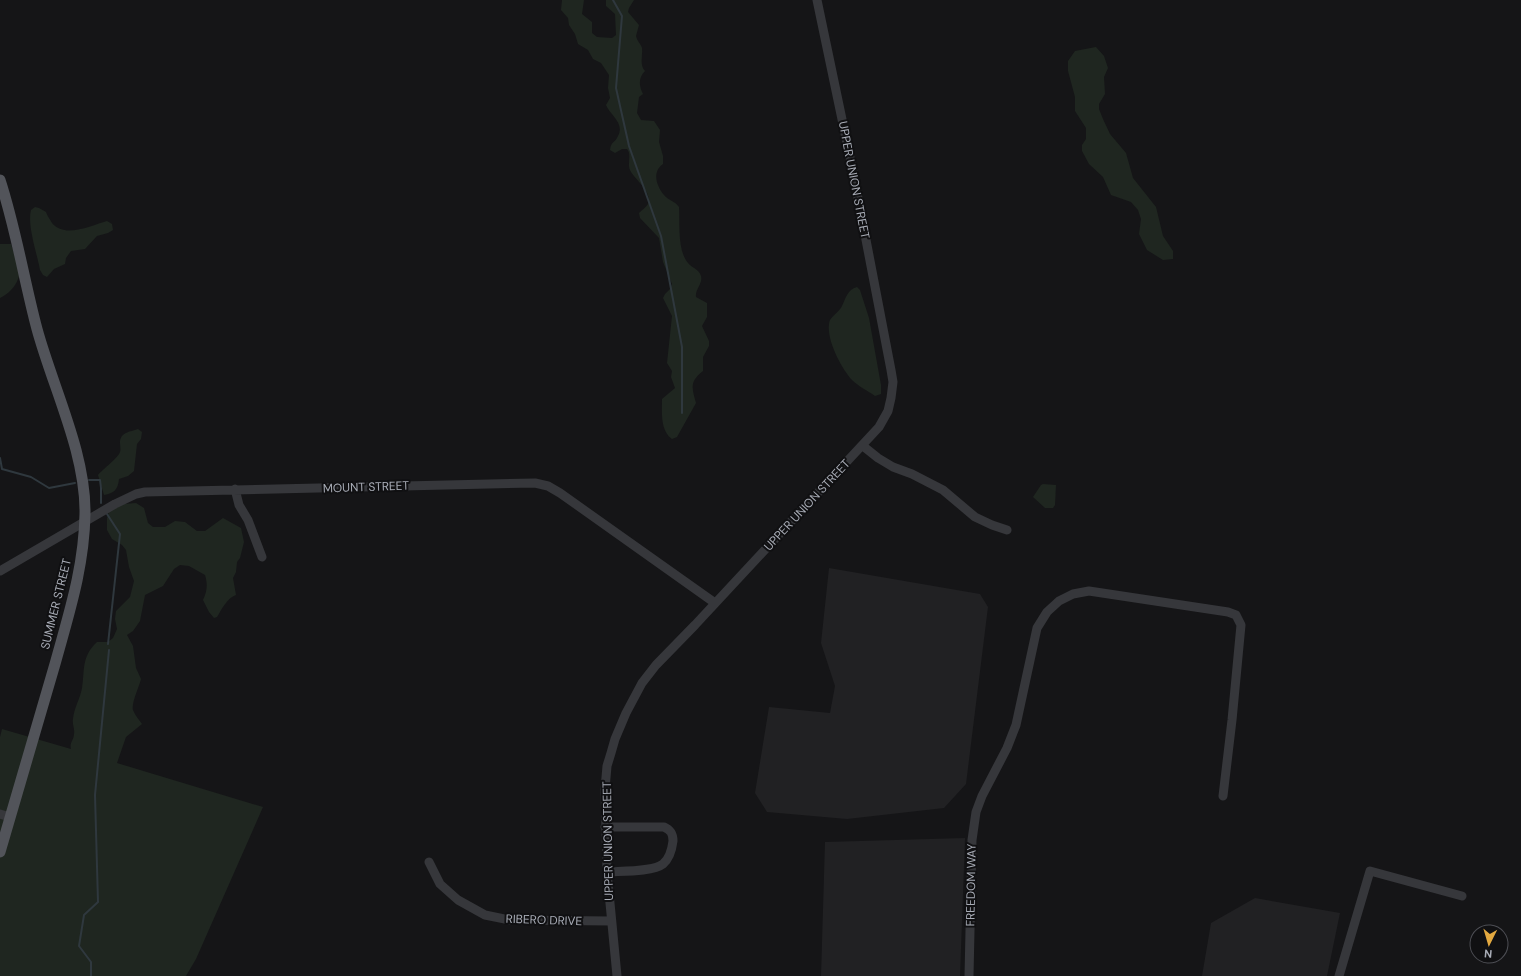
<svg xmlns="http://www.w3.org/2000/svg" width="1521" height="976" viewBox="0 0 1521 976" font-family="'DM Sans',sans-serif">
<rect width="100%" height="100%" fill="#151517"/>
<!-- built -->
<path fill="#212123" d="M 829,568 L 980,594 L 988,607 L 966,784 L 944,808 L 847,819 L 767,812 L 755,793 L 769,707 L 830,713 L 835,686 L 821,643 Z
M 965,838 L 960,976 L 821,976 L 825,842 Z
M 1255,898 L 1340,913 L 1327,976 L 1202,976 L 1211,923 Z"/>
<!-- green -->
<path fill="#1f2620" d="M 562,0 L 584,0 L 582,14 L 592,22 L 592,33 L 597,37 L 612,38 L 616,35 L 615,14 L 606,6 L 606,0 L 634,0 L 629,8 L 628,12 L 639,25 L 636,36 C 637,41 641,44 642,48 C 643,56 639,64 645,71 C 638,78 639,86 643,94 L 639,97 L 637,113 L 641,120 L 654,121 L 660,130 L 659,142 L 663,156 L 663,164 C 652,172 656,185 664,195 C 668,200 675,201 679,207 C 680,223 677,250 688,263 C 692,268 699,269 701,276 C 703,284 695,289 696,297 L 707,303 L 707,317 L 702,326 L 709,341 L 709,346 L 703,357 L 703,371 C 689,382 692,388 696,403 L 677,437 L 672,439 C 660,430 662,413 662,399 L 675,388 L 671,377 L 672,371 L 667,363 L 672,316 L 663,298 L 665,294 L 670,289 L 672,284 L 663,262 L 659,238 L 640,218 L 639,213 C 641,211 646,207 648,204 C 653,192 634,179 630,170 C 627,163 632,155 627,149 L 622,149 L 615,153 L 610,150 C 611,141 615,143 618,136 C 625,123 610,115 606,105 L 610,98 L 608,88 L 609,75 L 601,63 L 593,59 L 588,50 L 578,44 L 575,34 L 569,25 L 568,18 L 561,10 Z
M 1096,47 L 1104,56 L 1108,68 L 1104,77 L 1105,94 L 1099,104 L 1099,109 L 1103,119 L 1110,134 L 1126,153 L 1133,178 L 1156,207 L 1163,236 L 1173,251 L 1173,259 L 1163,260 L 1147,250 L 1139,234 L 1141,219 L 1138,210 L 1131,202 L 1111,195 L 1103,177 L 1089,164 L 1082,151 L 1082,145 L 1086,139 L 1086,128 L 1075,111 L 1075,97 L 1068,71 L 1068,61 L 1075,51 Z
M 35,207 L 39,208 L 46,212 C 47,216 50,219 52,223 C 65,239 92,225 107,221 L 112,224 L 113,230 L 108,233 L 97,236 L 85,249 L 71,251 L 66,258 L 65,264 L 54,269 L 47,277 L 43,275 L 40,270 C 37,253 27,226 31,210 Z
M 0,244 L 11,244 L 21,273 C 18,277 18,281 15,285 C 12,290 5,296 0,298 Z
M 857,287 L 860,290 L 869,318 L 881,385 L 881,394 L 875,396 C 868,391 858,386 852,380 C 841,368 824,336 830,320 C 833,315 840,311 842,306 C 846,298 847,290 857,287 Z
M 138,429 L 142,432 L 141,439 L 137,444 L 134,471 L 128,476 L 119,479 C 118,490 114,493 104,495 L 98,475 C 102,470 119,457 120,452 C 121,450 120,445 120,443 C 120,432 130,432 138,429 Z
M 1043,484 L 1056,485 L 1055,505 L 1053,508 L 1045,508 L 1033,497 L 1041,485 Z
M 136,503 L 144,508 L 148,523 L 153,527 L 165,527 L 175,521 L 185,522 L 197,531 L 205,531 L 223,518 L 241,528 L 244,542 L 240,558 L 237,562 L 236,572 L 233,578 L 236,595 C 227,598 222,609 217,617 L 214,618 L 209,612 L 203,600 C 207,591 208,585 205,575 L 189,566 L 180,565 L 174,569 L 163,586 L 145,595 L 140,621 L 133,631 L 127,635 L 133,646 L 136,668 L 141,679 C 139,687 131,704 133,710 C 135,715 139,720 142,724 L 126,737 L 117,763 L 263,807 L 196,959 L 186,976 L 0,976 L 0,737 L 2,729 L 71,749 C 69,743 74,740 74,734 C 75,729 72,724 73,719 C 74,708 80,699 82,688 C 85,670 81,657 97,642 L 108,642 L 113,638 L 117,629 L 115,619 L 116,611 L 130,597 L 134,581 L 129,567 L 126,550 L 122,545 L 112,539 L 107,530 L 107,518 L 110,509 L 124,504 Z"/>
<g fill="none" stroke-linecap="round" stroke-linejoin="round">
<!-- stream -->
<path stroke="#2f383e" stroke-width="2" d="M 613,0 L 622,16 L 616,88 L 629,146 L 661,236 L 682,347 L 682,413
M 0,458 L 2,469 L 31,477 L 49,488 L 75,483
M 89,480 L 100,480 L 101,488 L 101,503
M 107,514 L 120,534 L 108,644
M 91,976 L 91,962 L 79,946 L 84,915 L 98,902 L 95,795 L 109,650"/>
<!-- minor -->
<path stroke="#36373b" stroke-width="9" d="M 863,446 L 878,458 L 893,467 L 912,474 L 943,490 L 975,517 L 992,525 L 1007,530
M 235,489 L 239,505 L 248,520 L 262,557
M 0,571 L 115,504 L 136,494 L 145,492 L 535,483 L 548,486 L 560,493 L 715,603
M 0,814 L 10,817
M 605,827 L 664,827 C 671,830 673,834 673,841 C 672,849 669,859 663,864 C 653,872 620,871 607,872
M 429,862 L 440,884 L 458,900 L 485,915 L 510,920 L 611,921
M 617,976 L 607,872 L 605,789 L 607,766 L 611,753 L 615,739 L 626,713 L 642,683 L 656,665 L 695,625 L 879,427 L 888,411 L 891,398 L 893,382 L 891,370 L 852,167 L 817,0
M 969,976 L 972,840 L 976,812 L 982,796 L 1007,748 L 1016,725 L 1037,628 L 1047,612 L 1059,601 L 1073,594 L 1089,591 L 1228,612 L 1236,615 L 1241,625 L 1232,720 L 1223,796
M 1339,976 L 1370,871 L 1462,896"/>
<!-- major -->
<path stroke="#52545a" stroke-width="11" d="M 0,180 C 16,229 24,280 37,329 C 53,388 86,453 85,514 C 84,568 69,613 55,664 C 37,727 18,789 0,852"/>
</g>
<g text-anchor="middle" stroke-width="4" stroke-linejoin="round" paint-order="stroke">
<!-- street labels -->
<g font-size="12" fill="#a8acb6" stroke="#101012">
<text transform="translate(854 180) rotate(79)" y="4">UPPER UNION STREET</text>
<text transform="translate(366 487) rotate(-2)" y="4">MOUNT STREET</text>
<text transform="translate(807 505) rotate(-47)" y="4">UPPER UNION STREET</text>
<text transform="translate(56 604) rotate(-76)" y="4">SUMMER STREET</text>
<text transform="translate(608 841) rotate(-91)" y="4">UPPER UNION STREET</text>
<text transform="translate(971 885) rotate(-89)" y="4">FREEDOM WAY</text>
<text transform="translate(544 920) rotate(2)" y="4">RIBERO DRIVE</text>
</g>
</g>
<!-- north arrow -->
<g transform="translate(1489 944) rotate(185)"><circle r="19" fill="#101012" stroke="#4d4e54"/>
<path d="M0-3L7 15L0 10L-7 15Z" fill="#e3a940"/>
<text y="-6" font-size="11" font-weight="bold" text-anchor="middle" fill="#a8acb6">N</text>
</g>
</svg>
